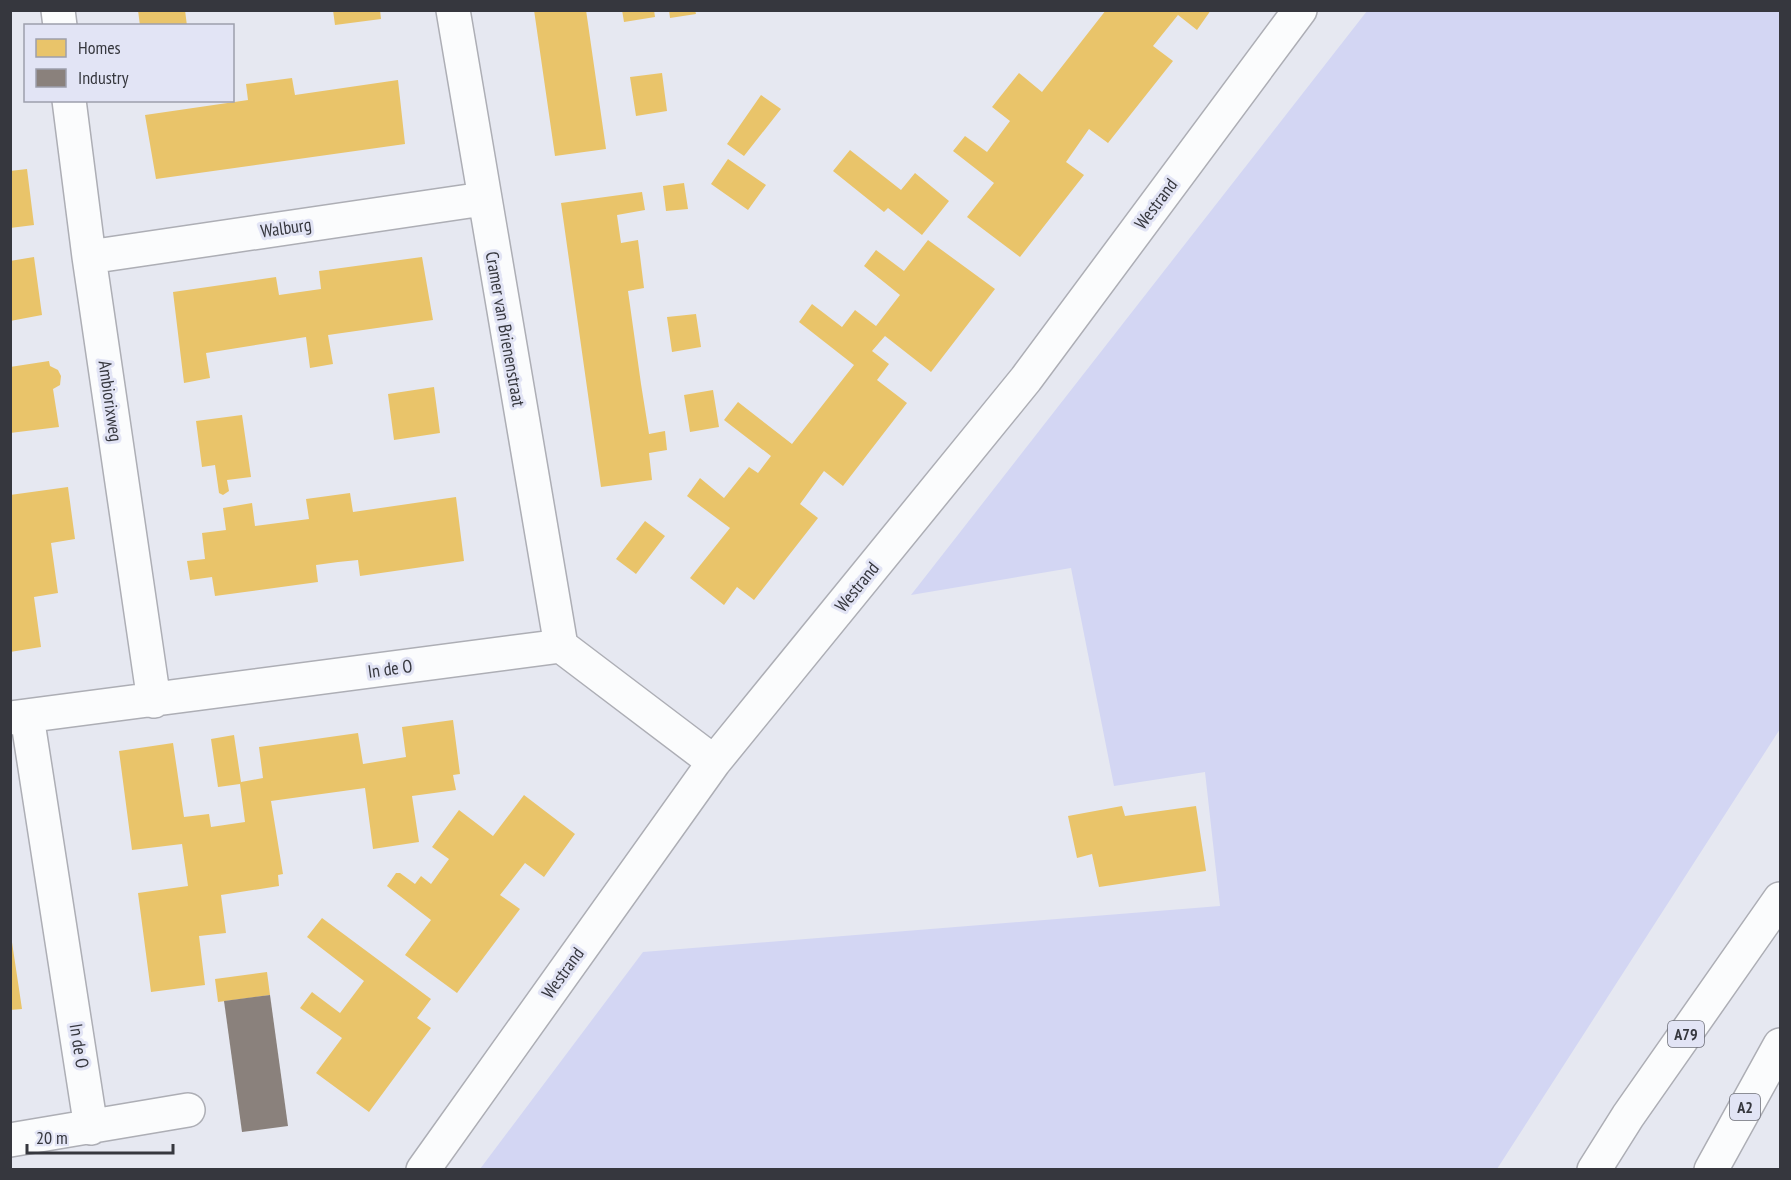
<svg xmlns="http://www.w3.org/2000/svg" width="1791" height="1180" viewBox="0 0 1791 1180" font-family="'PT Sans Narrow',sans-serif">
<rect width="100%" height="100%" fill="#e6e8f1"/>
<!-- green -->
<path fill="#d3d6f3" d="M 1367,11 L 1780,11 L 1780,729 L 1497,1169 L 480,1169 L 643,952 L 1220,906 L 1205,772 L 1114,786 L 1071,568 L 911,595 Z"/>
<!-- homes -->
<path fill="#e9c46a" d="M 138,10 L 185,10 L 187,26 L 140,26 Z
M 333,10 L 380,10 L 381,19 L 335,25 Z
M 534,10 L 586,10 L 606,149 L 555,156 Z
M 622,10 L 654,10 L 655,17 L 624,22 Z
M 669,10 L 695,10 L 696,14 L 670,18 Z
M 1106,10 L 1211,10 L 1197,30 L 1178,15 L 1153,46 L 1173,61 L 1108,143 L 1089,129 L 1066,162 L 1084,175 L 1020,257 L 967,217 L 994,183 L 953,151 L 965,136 L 987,152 L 1010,121 L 992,107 L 1019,73 L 1042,92 Z
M 662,73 L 667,111 L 636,116 L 630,77 Z
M 292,78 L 295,95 L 398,80 L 405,144 L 156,179 L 145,115 L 248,100 L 246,84 Z
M 761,95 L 781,109 L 744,156 L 727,144 Z
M 850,150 L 901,190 L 915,173 L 949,201 L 922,235 L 888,208 L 884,212 L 833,171 Z
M 728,159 L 766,185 L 748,210 L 711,184 Z
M 27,169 L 34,225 L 10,228 L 10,171 Z
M 684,183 L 688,209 L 666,211 L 663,186 Z
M 642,192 L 645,210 L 617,215 L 621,243 L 638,240 L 644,288 L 628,291 L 641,384 L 649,434 L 665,431 L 667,450 L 649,453 L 652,480 L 601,487 L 561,203 Z
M 928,240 L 995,289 L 931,372 L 885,336 L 872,351 L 889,364 L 877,380 L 907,403 L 843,486 L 824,471 L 800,504 L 818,518 L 754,600 L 737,587 L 724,605 L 690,578 L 730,528 L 687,496 L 700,478 L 724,498 L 749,467 L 758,473 L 771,456 L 724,420 L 738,402 L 792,444 L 854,365 L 799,322 L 812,304 L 842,327 L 855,310 L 876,326 L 900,295 L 864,266 L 876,250 L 904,271 Z
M 34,257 L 42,315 L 10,321 L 10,261 Z
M 422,257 L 433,320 L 328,335 L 333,364 L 310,368 L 306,337 L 206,353 L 210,378 L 184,383 L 173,292 L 276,277 L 279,295 L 321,289 L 319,271 Z
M 696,314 L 701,347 L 672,352 L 667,317 Z
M 49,361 L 50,366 L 58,370 L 61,376 L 60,385 L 53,389 L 59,427 L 10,433 L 10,367 Z
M 434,387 L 440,433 L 394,440 L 388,394 Z
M 713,390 L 719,427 L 690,432 L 684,395 Z
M 242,415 L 251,477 L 227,480 L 229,491 L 223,495 L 219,493 L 215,465 L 202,467 L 196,421 Z
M 68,487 L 75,539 L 51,543 L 58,593 L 34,597 L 41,647 L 10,652 L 10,495 Z
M 350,493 L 353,512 L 456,497 L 464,561 L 360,576 L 358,560 L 338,562 L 316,565 L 318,582 L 215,596 L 212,577 L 190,580 L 187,561 L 205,559 L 202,533 L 226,530 L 223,508 L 252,503 L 255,526 L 309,519 L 306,499 Z
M 645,521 L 665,536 L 636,574 L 616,559 Z
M 453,720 L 460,774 L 453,775 L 456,790 L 412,796 L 419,842 L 373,849 L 365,788 L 271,801 L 283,874 L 278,875 L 279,886 L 221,895 L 226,933 L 199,936 L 205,985 L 151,992 L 138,893 L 188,886 L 182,844 L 132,850 L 119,751 L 173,743 L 184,817 L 209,814 L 211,827 L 245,822 L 240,784 L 218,787 L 211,739 L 234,735 L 241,782 L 263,778 L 259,747 L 358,733 L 363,764 L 406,757 L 402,727 Z
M 524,795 L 575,834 L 544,877 L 525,863 L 500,895 L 520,909 L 457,993 L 405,955 L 431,920 L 387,886 L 396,873 L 400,873 L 415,884 L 421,876 L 431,884 L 449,859 L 432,847 L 459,810 L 493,836 Z
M 1122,806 L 1125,816 L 1196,806 L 1206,871 L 1099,887 L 1092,854 L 1077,858 L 1068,816 Z
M 322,918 L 431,999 L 417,1018 L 431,1028 L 369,1112 L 316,1073 L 342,1038 L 300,1008 L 312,992 L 340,1013 L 364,981 L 307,937 Z
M 10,929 L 22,1009 L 10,1010 Z
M 267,972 L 270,995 L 218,1002 L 215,979 Z"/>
<!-- industry -->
<path fill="#8a817c" d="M 270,995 L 288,1126 L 242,1132 L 224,1001 Z"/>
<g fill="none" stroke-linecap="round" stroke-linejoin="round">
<defs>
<path id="minor" d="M 58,10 L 60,26
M 453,10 L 561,646
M 69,100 L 89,257 L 154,701
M 89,257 L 483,199
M 27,716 L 91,1128
M 10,718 L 561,646 L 714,762
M 10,1140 L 188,1110
M 423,1170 L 714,762 L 1026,379 L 1300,10"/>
<path id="motorway" d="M 1594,1170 L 1628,1116 L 1780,899
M 1711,1170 L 1780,1045"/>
</defs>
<!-- minor casing -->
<use href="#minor" stroke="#adaeb5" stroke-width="36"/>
<!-- motorway casing -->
<use href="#motorway" stroke="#adaeb5" stroke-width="36"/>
<!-- minor -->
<use href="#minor" stroke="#fbfcfd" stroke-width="33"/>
<!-- motorway -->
<use href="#motorway" stroke="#fbfcfd" stroke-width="33"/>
</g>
<g text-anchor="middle" stroke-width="6" stroke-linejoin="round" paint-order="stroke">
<!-- shield labels -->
<g fill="#e2e4f5" stroke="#6a6b75" stroke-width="1.5">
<rect x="1668" y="1021" width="36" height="26" rx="4.5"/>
<rect x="1730" y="1094" width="30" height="26" rx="4.5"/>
</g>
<g font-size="16" font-weight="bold" fill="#36373e">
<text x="1686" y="1040">A79</text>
<text x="1745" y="1113">A2</text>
</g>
<!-- street labels -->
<g font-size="18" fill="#36373e" stroke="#e2e4f5">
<text transform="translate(1156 204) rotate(-53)" y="6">Westrand</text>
<text transform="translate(286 228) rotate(-8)" y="6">Walburg</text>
<text transform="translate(505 329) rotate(80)" y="6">Cramer van Brienenstraat</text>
<text transform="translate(110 401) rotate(82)" y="6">Ambiorixweg</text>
<text transform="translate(857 587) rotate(-51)" y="6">Westrand</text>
<text transform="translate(390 669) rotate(-8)" y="6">In de O</text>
<text transform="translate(563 973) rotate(-54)" y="6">Westrand</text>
<text transform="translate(79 1046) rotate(81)" y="6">In de O</text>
</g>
</g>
<!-- border -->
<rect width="1791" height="1180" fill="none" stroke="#36373e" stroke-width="24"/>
<!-- legend -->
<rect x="24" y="24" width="210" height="78" fill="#e2e4f5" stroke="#9d9fac" stroke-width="1.5"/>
<rect x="36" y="39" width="30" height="18" fill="#e9c46a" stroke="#9d9fac" stroke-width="1.5"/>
<text x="78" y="54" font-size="18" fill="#36373e">Homes</text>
<rect x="36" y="69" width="30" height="18" fill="#8a817c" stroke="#9d9fac" stroke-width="1.5"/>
<text x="78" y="84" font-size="18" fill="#36373e">Industry</text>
<!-- scale -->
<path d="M27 1144v9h146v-9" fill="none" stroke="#36373e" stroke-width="3"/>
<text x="36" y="1144" font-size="18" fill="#36373e" stroke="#e2e4f5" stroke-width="4.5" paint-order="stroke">20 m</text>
</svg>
